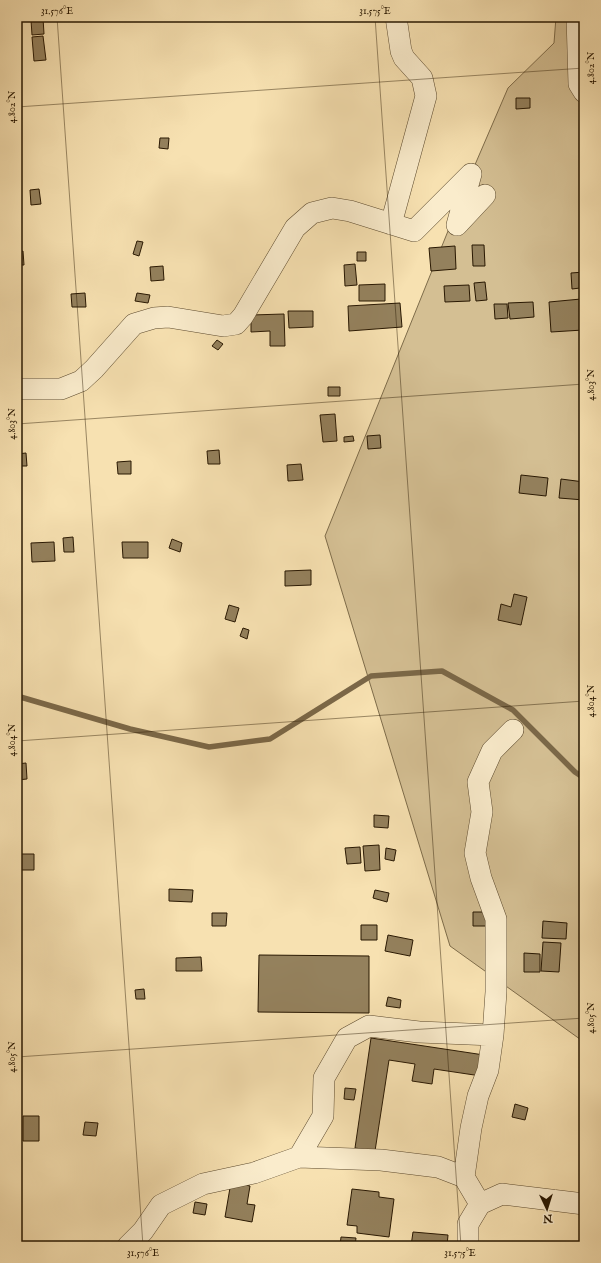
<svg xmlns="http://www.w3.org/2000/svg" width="601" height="1263" viewBox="0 0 601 1263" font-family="'IM FELL English',serif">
<rect width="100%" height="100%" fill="#f7e1b1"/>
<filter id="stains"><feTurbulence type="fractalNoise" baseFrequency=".005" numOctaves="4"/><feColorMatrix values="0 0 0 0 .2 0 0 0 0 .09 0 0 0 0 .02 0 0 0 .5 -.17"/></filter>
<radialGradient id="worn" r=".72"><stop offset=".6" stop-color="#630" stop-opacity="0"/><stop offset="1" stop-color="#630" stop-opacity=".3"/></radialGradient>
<!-- green -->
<path fill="#d4bf93" stroke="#7e6c4a" d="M 556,17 L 584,17 L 584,1042 L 450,946 L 325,536 L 471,174 L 508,88 L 554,43 Z"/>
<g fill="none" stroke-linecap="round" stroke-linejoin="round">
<!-- stream -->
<path stroke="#7b6848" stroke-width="5.5" d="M 17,696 L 130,729 L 209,747 L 270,739 L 371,676 L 442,671 L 513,710 L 575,772 L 584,778"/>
</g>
<!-- building -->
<path fill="#94815d" stroke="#291802" d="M 360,17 L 375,17 L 375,21 L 360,21 Z
M 43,18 L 44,34 L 32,35 L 31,20 Z
M 43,36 L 46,60 L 34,61 L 32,37 Z
M 516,98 L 530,98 L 530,108 L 516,109 Z
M 160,138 L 169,138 L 168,149 L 159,148 Z
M 39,189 L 41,204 L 31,205 L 30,190 Z
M 137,241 L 143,242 L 139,256 L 133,254 Z
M 472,245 L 484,245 L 485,266 L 473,266 Z
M 455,246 L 456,269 L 431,271 L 429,248 Z
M 23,251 L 24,265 L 17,265 L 17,252 Z
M 357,252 L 366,252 L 366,261 L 357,261 Z
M 355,264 L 357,285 L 345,286 L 344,265 Z
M 163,266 L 164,280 L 151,281 L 150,267 Z
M 584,272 L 584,296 L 580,296 L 580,288 L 572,289 L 571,273 Z
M 485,282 L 487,300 L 476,301 L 474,283 Z
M 385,284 L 385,301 L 359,301 L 359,285 Z
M 469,285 L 470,301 L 445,302 L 444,286 Z
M 85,293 L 86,307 L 72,307 L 71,294 Z
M 137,293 L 150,295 L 148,303 L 135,301 Z
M 581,299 L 583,330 L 551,332 L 549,302 Z
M 533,302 L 534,317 L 510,319 L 508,303 Z
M 400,303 L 402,327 L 349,331 L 348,306 Z
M 494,304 L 507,304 L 508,318 L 495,319 Z
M 288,311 L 313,311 L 313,327 L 289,328 Z
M 284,314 L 285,346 L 270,346 L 270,331 L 251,332 L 251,315 Z
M 217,340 L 223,344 L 218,350 L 212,346 Z
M 328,387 L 340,387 L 340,396 L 328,396 Z
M 335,414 L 337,441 L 323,442 L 320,415 Z
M 380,435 L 381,448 L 368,449 L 367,436 Z
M 353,436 L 354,441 L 344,442 L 344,437 Z
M 219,450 L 220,464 L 208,464 L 207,451 Z
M 26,453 L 27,466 L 17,466 L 17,454 Z
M 131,461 L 131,474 L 118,474 L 117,462 Z
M 301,464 L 303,480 L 288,481 L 287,465 Z
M 521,475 L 548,478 L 546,496 L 519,493 Z
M 561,479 L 584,482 L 584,500 L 559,498 Z
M 73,537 L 74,552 L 64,552 L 63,538 Z
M 172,539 L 182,543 L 180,552 L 169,548 Z
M 54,542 L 55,561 L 32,562 L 31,543 Z
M 122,542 L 148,542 L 148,558 L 123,558 Z
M 311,570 L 311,585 L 285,586 L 285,571 Z
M 514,594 L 527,597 L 521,625 L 498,620 L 501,604 L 511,607 Z
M 229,605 L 239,608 L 235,622 L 225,619 Z
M 243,628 L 249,630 L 247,639 L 240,636 Z
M 26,763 L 27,779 L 17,780 L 17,764 Z
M 374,815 L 389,816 L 388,828 L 374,827 Z
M 379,845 L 380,870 L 365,871 L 363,846 Z
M 360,847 L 361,863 L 347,864 L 345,848 Z
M 386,848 L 396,850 L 394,861 L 385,859 Z
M 18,854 L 34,854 L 34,870 L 18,870 Z
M 169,889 L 193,890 L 192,902 L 169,901 Z
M 375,890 L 389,893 L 387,902 L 373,898 Z
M 473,912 L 487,912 L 487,926 L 473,926 Z
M 212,913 L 227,913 L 226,926 L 212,926 Z
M 543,921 L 567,923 L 566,939 L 542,938 Z
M 361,925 L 377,925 L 377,940 L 361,940 Z
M 388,935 L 413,940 L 410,956 L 385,951 Z
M 543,942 L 561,943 L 559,972 L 541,971 Z
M 524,953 L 540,954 L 540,972 L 524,972 Z
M 259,955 L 369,956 L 369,1013 L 258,1012 Z
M 201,957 L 202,971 L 176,971 L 176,958 Z
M 144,989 L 145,999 L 136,999 L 135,990 Z
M 388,997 L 401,1000 L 400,1008 L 386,1006 Z
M 371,1038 L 484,1055 L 481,1076 L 434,1069 L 432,1084 L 412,1081 L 415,1064 L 389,1060 L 375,1151 L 355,1148 Z
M 345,1088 L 356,1089 L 354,1100 L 344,1099 Z
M 515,1104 L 528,1108 L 525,1120 L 512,1117 Z
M 23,1116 L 39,1116 L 39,1141 L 23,1141 Z
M 85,1122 L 98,1123 L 96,1136 L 83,1135 Z
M 231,1182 L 250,1186 L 247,1204 L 255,1205 L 252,1222 L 225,1217 Z
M 352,1189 L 379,1192 L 379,1197 L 394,1199 L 389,1237 L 357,1233 L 357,1226 L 347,1225 Z
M 195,1202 L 207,1204 L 205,1215 L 193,1213 Z
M 413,1232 L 448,1235 L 447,1246 L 411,1246 Z
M 341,1237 L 356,1238 L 355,1246 L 340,1246 Z"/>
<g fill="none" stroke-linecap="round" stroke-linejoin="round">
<defs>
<path id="street" d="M 577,17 L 579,84 L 584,92
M 391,224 L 426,96 L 422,78 L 404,58 L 401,51 L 396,17
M 17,389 L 61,389 L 81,381 L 94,369 L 134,324 L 154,318 L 168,317 L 223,326 L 236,324 L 243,316 L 295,228 L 312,213 L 332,208 L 350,211 L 414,231 L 471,174 L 457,225 L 485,195
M 299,1157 L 323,1116 L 324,1078 L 347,1038 L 369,1026 L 419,1032 L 493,1035
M 480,1204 L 464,1177 L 471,1128 L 478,1096 L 488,1070 L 493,1035 L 496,992 L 496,919 L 481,878 L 475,853 L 482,812 L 478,782 L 492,751 L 513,730
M 128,1246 L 143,1231 L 161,1205 L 203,1184 L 254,1173 L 299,1157 L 381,1160 L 438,1167 L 464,1177
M 468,1246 L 468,1224 L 480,1204 L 502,1194 L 584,1204"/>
</defs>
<!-- street casing -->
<use href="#street" stroke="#5c4a2e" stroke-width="22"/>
<!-- street -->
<use href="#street" stroke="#faeccc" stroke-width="21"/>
</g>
<!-- ticks -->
<path fill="none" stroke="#291802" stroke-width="1" stroke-opacity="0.45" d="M 57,17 L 143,1246M 375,17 L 461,1246M 17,107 L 584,68M 17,424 L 584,384M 17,741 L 584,701M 17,1057 L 584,1018"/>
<!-- margin -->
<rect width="601" height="1263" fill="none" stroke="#f7e1b1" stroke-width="44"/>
<!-- north arrow -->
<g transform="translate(547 1209) rotate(176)" stroke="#faeccc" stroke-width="3" paint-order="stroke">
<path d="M0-3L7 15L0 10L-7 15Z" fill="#291802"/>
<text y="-6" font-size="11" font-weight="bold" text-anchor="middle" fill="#291802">N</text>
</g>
<rect x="22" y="22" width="557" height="1219" fill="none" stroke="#291802" stroke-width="1.5"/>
<g font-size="10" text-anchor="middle" fill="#291802">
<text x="57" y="14">31.576°E</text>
<text x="375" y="14">31.575°E</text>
<text transform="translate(590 68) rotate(-90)" y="4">4.802°N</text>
<text transform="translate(11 107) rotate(-90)" y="4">4.802°N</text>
<text transform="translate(590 385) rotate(-90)" y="4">4.803°N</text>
<text transform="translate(11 424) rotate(-90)" y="4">4.803°N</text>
<text transform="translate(590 701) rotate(-90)" y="4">4.804°N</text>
<text transform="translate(11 740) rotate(-90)" y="4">4.804°N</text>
<text transform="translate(590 1018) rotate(-90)" y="4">4.805°N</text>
<text transform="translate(11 1057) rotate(-90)" y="4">4.805°N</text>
<text x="143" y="1256">31.576°E</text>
<text x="460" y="1256">31.575°E</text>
</g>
<rect width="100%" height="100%" filter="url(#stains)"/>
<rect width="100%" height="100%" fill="url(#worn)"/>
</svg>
